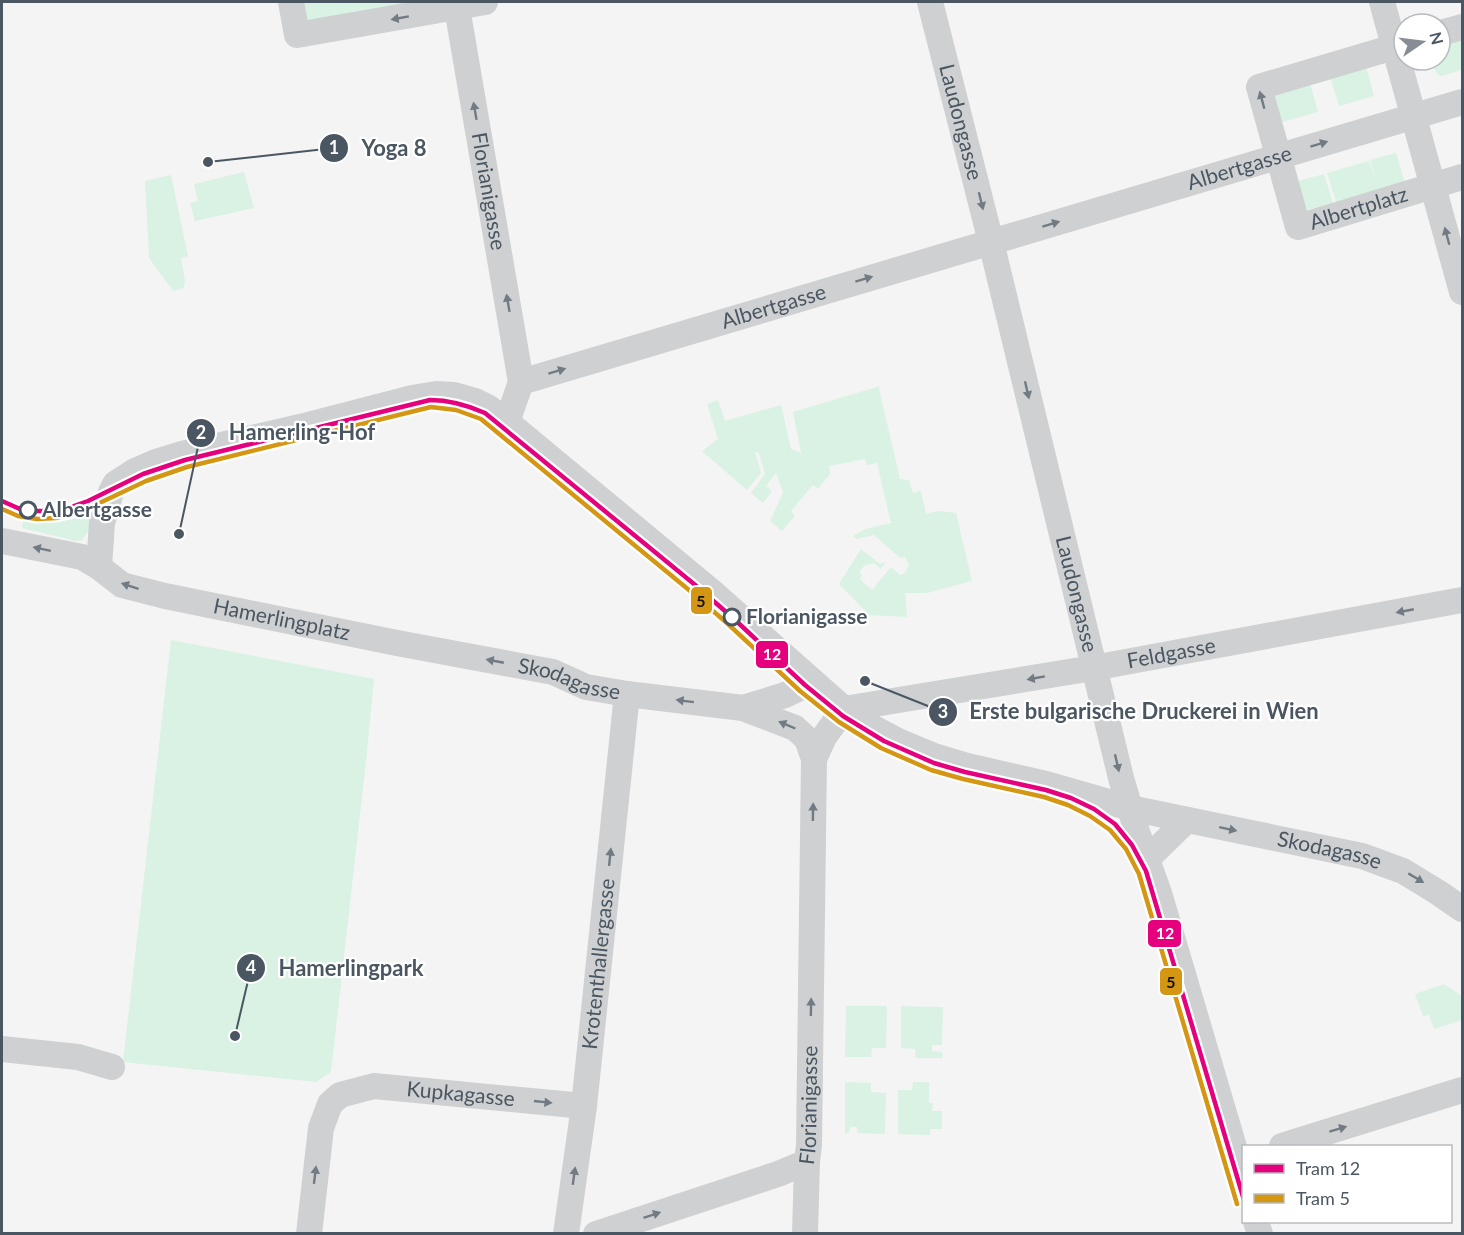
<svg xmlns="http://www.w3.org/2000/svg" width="1464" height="1235" viewBox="0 0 1464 1235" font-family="Lato,sans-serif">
<rect width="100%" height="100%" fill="#f4f4f4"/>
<!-- green -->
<path fill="#d9f2e3" d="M 291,2 L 485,2 L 297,35 Z
M 1462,35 L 1462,70 L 1442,76 L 1438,75 L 1434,68 L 1438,67 L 1436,60 L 1440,60 L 1440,42 Z
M 1366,66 L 1374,96 L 1339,106 L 1330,76 Z
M 1310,83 L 1318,112 L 1282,122 L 1274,93 Z
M 1396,153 L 1405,183 L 1336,202 L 1327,173 L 1369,161 L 1377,185 L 1370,160 Z
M 244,172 L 254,208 L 195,221 L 190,203 L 198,201 L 194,184 Z
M 1324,174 L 1333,203 L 1307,210 L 1298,181 Z
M 171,175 L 188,256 L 181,258 L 185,280 L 184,288 L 173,291 L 149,258 L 145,181 Z
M 880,386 L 879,389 L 900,479 L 909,480 L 913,493 L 921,491 L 926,514 L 938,511 L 956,513 L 972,581 L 927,593 L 905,593 L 907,617 L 869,615 L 839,584 L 861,549 L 880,564 L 886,562 L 881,569 L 874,563 L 864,566 L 859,572 L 862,575 L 860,579 L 872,590 L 891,567 L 900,575 L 905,573 L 909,565 L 905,557 L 900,558 L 874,535 L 857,539 L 853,536 L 865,529 L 891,523 L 877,463 L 867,465 L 865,459 L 829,466 L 830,474 L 818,489 L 813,485 L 791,511 L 795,516 L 782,531 L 770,521 L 783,493 L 776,473 L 766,486 L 772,491 L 763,503 L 751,493 L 765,474 L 759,453 L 755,452 L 761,473 L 747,490 L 702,451 L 718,439 L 707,404 L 718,400 L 725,421 L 781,405 L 791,449 L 801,453 L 793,412 Z
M 98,504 L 89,530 L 82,540 L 76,541 L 22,528 L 24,517 C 51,520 74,517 98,504 Z
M 171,640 L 374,679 L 367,752 L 331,1072 L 316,1082 L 123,1062 Z
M 1444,984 L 1462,996 L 1461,1001 L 1462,1002 L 1462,1020 L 1434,1029 L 1429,1015 L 1423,1016 L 1415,994 Z
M 846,1006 L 887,1006 L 886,1048 L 872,1048 L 871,1057 L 845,1057 Z
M 901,1006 L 943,1007 L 942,1045 L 932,1045 L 932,1051 L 942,1052 L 943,1058 L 916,1058 L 915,1049 L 901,1048 Z
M 845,1082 L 871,1083 L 871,1092 L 886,1093 L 885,1134 L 858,1133 L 857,1127 L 850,1127 L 849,1133 L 845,1133 Z
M 913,1082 L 929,1082 L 929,1103 L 933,1103 L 932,1111 L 942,1111 L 942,1129 L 930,1129 L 930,1135 L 898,1134 L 898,1090 L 912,1090 Z"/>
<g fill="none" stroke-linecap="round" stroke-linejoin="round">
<!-- street -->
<g stroke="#ced0d2" stroke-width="26">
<path d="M 291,2 L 297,35 L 485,2"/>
<path id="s1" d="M 456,2 L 521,382"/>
<path id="s2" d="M 930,2 L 991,242 L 1121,778 L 1137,832 L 1159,893 L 1244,1181"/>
<path d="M 1382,2 L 1462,292"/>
<path d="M 1440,33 L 1462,27"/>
<path id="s3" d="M 1404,44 L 1259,87 L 1298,227 L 1462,177"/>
<path id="s4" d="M 507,422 L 521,382 L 1462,102"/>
<path id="s5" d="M 2,541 L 82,557 L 99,567 L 122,585 L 165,596 L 397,643 L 553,672 L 586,687 L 627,694 L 743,708 L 795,728 L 807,739 L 814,759"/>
<path id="s6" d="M 99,567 L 102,523 L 111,492 L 115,484 L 135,471 L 156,462 L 182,454 L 300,427 L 412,398 L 436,394 L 454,395 L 475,401 L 489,408 L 507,422 L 712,592 L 844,709 L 866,724 L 898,741 L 934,756 L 967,766 L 1046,784 L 1130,808 L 1362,856 L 1403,871 L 1439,893 L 1462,909"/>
<path d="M 743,708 L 785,695 L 812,682"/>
<path id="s7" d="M 844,709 L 1093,668 L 1462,600"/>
<path d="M 1147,859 L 1187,820"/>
<path d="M 2,1049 L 78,1057 L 112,1067"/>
<path d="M 1282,1146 L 1462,1090"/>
<path d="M 1256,1222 L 1260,1234"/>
<path id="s8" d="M 309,1234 L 321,1128 L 330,1104 L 340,1095 L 374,1086 L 584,1106"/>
<path id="s9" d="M 566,1234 L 584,1106 L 627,694"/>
<path d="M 596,1234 L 778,1174 L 807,1162"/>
<path id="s10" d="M 805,1234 L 807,1162 L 809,1145 L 814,759 L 824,737 L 844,709"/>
</g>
<defs>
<path id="tram-1" d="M 2,501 L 20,509 L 38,511 L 55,511 L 71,507 L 88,501 L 143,474 L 185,460 L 430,400 C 450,400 467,405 485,413 L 694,584 L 733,618 L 805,685 L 843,716 L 884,741 L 934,763 L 965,772 L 1046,790 L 1071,798 L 1094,809 L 1115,824 L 1132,845 L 1146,871 L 1244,1200"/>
<path id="tram-2" d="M 2,509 L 18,516 L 37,519 L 56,518 L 73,514 L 91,507 L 146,481 L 187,467 L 431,407 L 456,410 L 481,419 L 689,590 L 728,624 L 800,691 L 839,722 L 881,748 L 931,770 L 963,779 L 1044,797 L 1068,805 L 1090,816 L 1110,830 L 1126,849 L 1139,874 L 1237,1204"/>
</defs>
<!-- tram-1 casing -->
<use href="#tram-1" stroke="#fff" stroke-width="9"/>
<!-- tram-2 casing -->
<use href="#tram-2" stroke="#fff" stroke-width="9"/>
<!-- tram-1 -->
<use href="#tram-1" stroke="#e5007d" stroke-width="4.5"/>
<!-- tram-2 -->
<use href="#tram-2" stroke="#d49613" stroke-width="4.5"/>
</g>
<!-- one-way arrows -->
<defs><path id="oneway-solid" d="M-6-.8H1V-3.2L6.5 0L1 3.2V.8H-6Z" transform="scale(1.5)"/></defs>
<g fill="#727b83">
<use href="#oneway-solid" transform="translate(400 18) rotate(170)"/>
<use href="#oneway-solid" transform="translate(1262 100) rotate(-105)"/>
<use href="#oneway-solid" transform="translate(475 111) rotate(-100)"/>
<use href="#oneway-solid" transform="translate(1319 144) rotate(-17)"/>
<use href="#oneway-solid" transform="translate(981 201) rotate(76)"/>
<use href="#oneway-solid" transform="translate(1051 224) rotate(-17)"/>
<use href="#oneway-solid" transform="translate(1447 236) rotate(-105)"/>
<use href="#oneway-solid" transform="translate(864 279) rotate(-17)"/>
<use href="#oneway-solid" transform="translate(508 303) rotate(-100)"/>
<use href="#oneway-solid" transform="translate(557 371) rotate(-17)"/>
<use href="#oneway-solid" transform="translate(1027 390) rotate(77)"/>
<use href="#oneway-solid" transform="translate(42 549) rotate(-168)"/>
<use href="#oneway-solid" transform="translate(130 586) rotate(-162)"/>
<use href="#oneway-solid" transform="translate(1405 611) rotate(169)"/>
<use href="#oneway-solid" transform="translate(495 661) rotate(-169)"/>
<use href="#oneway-solid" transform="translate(1036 678) rotate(170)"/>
<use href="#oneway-solid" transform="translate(685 701) rotate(-173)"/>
<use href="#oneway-solid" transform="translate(787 725) rotate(-157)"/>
<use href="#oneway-solid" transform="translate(1117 763) rotate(77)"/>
<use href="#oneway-solid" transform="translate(813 812) rotate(-89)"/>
<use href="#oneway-solid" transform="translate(1228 829) rotate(12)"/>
<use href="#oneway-solid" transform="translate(610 857) rotate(-84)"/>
<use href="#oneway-solid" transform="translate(1416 878) rotate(31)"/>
<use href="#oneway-solid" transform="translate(811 1007) rotate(-89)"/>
<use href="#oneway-solid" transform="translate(543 1102) rotate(6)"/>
<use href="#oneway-solid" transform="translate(1338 1129) rotate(-17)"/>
<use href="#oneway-solid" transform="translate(315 1175) rotate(-83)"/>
<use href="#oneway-solid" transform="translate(574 1176) rotate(-82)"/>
<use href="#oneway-solid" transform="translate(652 1215) rotate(-18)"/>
</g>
<!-- markers -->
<g fill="#fff" stroke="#4a5661" stroke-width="3">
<circle cx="28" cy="510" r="8"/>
<circle cx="732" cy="617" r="8"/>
</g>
<g text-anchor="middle" stroke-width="4.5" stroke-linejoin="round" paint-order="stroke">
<!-- street labels -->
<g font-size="21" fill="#4a5661" stroke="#fff">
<text dy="7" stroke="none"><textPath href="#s2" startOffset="124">Laudongasse</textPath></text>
<text dy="7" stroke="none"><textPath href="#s4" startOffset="792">Albertgasse</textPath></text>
<text dy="7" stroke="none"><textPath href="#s1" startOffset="192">Florianigasse</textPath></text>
<text dy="7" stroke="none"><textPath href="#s3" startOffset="360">Albertplatz</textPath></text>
<text dy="7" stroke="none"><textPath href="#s4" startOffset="306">Albertgasse</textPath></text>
<text dy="7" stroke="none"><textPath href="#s2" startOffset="610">Laudongasse</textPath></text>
<text dy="7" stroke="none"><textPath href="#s5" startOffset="294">Hamerlingplatz</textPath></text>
<text dy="7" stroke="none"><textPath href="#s7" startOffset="332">Feldgasse</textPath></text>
<text dy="7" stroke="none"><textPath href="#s5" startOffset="588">Skodagasse</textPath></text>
<text dy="7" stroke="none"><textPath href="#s6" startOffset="1450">Skodagasse</textPath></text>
<text dy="7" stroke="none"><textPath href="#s9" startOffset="272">Krotenthallergasse</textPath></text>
<text dy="7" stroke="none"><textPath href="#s8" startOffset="268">Kupkagasse</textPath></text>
<text dy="7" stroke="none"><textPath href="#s10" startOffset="129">Florianigasse</textPath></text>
</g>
<!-- stop labels -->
<g font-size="21" font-weight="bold" fill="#4a5661" stroke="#fff" text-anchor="start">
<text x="42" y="517">Albertgasse</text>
<text x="746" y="624">Florianigasse</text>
</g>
</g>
<!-- callouts -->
<path fill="none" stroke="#4a5661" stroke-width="2" d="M208 162L334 148M179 534L201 433M865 681L943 712M235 1036L251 968"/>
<g fill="#4a5661" stroke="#fff" stroke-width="2">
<circle cx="208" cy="162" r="6"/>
<circle cx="179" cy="534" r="6"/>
<circle cx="865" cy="681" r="6"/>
<circle cx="235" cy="1036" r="6"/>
<circle cx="334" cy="148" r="15"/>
<circle cx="201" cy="433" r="15"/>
<circle cx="943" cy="712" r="15"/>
<circle cx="251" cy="968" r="15"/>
</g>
<g font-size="18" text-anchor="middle" font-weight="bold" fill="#fff">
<text x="334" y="154">1</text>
<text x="201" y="439">2</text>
<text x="943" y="718">3</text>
<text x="251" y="974">4</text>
</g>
<g font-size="22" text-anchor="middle" font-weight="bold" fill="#4a5661" stroke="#fff" stroke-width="4.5" stroke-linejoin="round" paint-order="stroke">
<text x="394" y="156">Yoga 8</text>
<text x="302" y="440">Hamerling-Hof</text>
<text x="1144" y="719">Erste bulgarische Druckerei in Wien</text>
<text x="351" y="976">Hamerlingpark</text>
</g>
<g stroke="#fff" stroke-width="2">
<rect x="690" y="586" width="23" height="29" rx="6" fill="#d49613"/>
<rect x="755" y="640" width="34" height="29" rx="6" fill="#e5007d"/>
<rect x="1147" y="919" width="35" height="29" rx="6" fill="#e5007d"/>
<rect x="1159" y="967" width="24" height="29" rx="6" fill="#d49613"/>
</g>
<g font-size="16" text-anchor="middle" font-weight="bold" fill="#fff">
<text x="772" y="660">12</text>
<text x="1165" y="939">12</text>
</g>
<g font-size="16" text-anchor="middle" font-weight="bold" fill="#111">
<text x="701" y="607">5</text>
<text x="1171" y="988">5</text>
</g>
<!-- border -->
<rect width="1464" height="1235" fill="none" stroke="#4a5661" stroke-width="6"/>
<!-- legend -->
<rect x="1242" y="1145" width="210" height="78" fill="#ffffff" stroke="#b7bbc0" stroke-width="1.5"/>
<rect x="1254" y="1164" width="30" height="9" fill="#e5007d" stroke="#b7bbc0" stroke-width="1.5"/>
<text x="1296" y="1175" font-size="18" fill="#4a5661">Tram 12</text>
<rect x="1254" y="1194" width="30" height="9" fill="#d49613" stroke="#b7bbc0" stroke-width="1.5"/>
<text x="1296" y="1205" font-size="18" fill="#4a5661">Tram 5</text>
<!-- north arrow -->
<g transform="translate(1422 42) rotate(76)"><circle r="28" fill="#ffffff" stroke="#b7bbc0" stroke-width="1.5"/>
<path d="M0-4.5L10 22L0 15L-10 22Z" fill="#868d94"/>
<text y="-9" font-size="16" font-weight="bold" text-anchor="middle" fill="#4a5661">N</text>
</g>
</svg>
